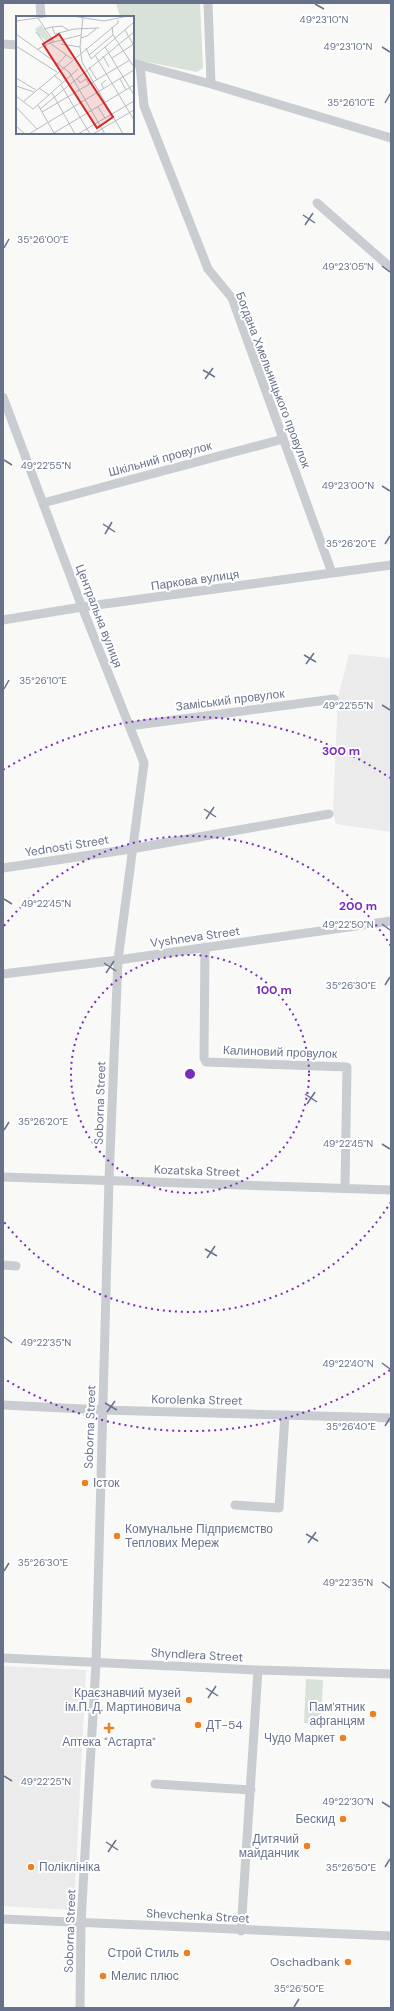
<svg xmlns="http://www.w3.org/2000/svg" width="394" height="2011" viewBox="0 0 394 2011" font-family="'DM Sans',sans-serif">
<rect width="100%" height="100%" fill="#f9faf7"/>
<!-- built -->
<path fill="#eaebea" d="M 349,654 L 391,658 L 391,832 L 336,824 L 333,813 L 338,697 Z
M 3,1666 L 86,1670 L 74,1910 L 3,1906 Z"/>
<!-- green -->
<path fill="#d9e2d8" d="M 116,3 L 200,3 L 203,68 L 197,72 L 133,59 L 133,17 L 120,17 Z
M 306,1679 L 323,1680 L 321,1723 L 304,1723 Z"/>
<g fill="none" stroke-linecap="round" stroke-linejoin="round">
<!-- minor -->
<path stroke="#c9ccd0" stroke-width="9" d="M 40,3 L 41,17
M 208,3 L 211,84
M 3,44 L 17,45
M 133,63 L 211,84 L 391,138
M 140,65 L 144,106 L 208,269 L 232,298 L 332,573
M 317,203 L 391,268
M 3,397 L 82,607 L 144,763 L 118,960 L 109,1180 L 96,1663 L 81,1922 L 80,2008
M 43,503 L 283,439
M 3,620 L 82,607 L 391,565
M 129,726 L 334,699
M 3,868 L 131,849 L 329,814
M 205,947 L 204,1058 L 206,1062 L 347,1067 L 345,1188
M 3,974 L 118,960 L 391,921
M 3,1177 L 391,1190
M 3,1265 L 16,1266
M 3,1405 L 103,1410 L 391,1418
M 235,1505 L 279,1508 L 285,1415
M 3,1658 L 258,1670 L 391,1674
M 155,1784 L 251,1790
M 3,1919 L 391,1936
M 241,1931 L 258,1670"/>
</g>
<!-- ticks -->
<path fill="none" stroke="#67728a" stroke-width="1.5" d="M 315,4 L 324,9M 382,47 L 390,52M 385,103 L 390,94M 303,215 L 315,223M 305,225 L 313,213M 4,248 L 9,239M 382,266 L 390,272M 203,370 L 215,377M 205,379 L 213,368M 4,460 L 12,465M 382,486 L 390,491M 103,524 L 115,532M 105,534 L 112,522M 385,544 L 390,536M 304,655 L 316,662M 306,664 L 314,653M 4,689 L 9,680M 382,705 L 390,710M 204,809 L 216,817M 206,819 L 214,807M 4,899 L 12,904M 382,924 L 390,930M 104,963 L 116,971M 106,973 L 114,961M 385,985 L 390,977M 305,1094 L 317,1102M 307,1104 L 315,1092M 4,1130 L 9,1122M 382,1144 L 390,1149M 205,1249 L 217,1256M 207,1258 L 215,1246M 4,1337 L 12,1343M 382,1363 L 390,1369M 105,1403 L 117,1410M 107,1412 L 115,1401M 385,1426 L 390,1418M 306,1534 L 318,1541M 308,1543 L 316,1532M 4,1571 L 9,1563M 382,1582 L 390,1588M 206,1688 L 218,1696M 208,1698 L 216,1686M 4,1776 L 12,1781M 382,1802 L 390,1807M 106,1842 L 118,1850M 108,1852 L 116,1840M 385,1867 L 390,1859M 294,2007 L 299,1999"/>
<!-- distance rings -->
<g fill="none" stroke="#7b2cbf" stroke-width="2" stroke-dasharray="2 4">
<circle cx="190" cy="1074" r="119"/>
<path d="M391 1202A238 238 0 0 1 4 1222M4 926A238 238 0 0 1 391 946"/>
<path d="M390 1370A357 357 0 0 1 3 1378M3 770A357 357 0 0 1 390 778"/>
</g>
<!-- markers -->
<g fill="#ef8022" stroke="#fff" stroke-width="1.5">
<circle cx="85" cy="1483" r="4"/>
<circle cx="117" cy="1536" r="4"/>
<circle cx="189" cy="1700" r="4"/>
<circle cx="373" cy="1714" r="4"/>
<circle cx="198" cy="1725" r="4"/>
<path d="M107 1722h4v4h4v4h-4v4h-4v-4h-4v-4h4z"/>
<circle cx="343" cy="1738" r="4"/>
<circle cx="343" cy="1819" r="4"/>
<circle cx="307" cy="1846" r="4"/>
<circle cx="31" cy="1867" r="4"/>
<circle cx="187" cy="1953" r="4"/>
<circle cx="348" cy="1962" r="4"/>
<circle cx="103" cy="1976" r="4"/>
</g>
<g text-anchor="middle" stroke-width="4" stroke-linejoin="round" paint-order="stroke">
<!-- street labels -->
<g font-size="12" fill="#67728a" stroke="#fff">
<text transform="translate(273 380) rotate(69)" y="4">Богдана Хмельницького провулок</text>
<text transform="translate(160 459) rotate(-15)" y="4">Шкільний провулок</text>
<text transform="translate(195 580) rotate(-8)" y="4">Паркова вулиця</text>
<text transform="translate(99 616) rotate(69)" y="4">Центральна вулиця</text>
<text transform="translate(230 700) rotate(-7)" y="4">Заміський провулок</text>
<text transform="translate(67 846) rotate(-9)" y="4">Yednosti Street</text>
<text transform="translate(195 937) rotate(-8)" y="4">Vyshneva Street</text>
<text transform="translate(280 1052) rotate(2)" y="4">Калиновий провулок</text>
<text transform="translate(100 1103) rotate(-88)" y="4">Soborna Street</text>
<text transform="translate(197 1171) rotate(2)" y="4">Kozatska Street</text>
<text transform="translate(197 1400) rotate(1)" y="4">Korolenka Street</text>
<text transform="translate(90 1427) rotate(-88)" y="4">Soborna Street</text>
<text transform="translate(197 1655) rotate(3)" y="4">Shyndlera Street</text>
<text transform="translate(198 1916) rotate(3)" y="4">Shevchenka Street</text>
<text transform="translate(70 1931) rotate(-88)" y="4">Soborna Street</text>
</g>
<!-- poi labels -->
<g font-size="12" fill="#67728a" stroke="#fff" text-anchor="end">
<text x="93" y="1487" text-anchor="start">Істок</text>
<text x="125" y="1533" text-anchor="start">Комунальне Підприємство<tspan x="125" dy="14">Теплових Мереж</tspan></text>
<text x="181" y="1697">Краєзнавчий музей<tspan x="181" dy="14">ім.П. Д. Мартиновича</tspan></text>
<text x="365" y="1711">Пам'ятник<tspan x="365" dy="14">афганцям</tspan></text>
<text x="206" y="1729" text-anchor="start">ДТ-54</text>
<text x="335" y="1742">Чудо Маркет</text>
<text x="109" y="1746" text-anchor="middle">Аптека "Астарта"</text>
<text x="335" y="1823">Бескид</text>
<text x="299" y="1843">Дитячий<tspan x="299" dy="14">майданчик</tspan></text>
<text x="39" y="1871" text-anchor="start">Поліклініка</text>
<text x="179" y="1957">Строй Стиль</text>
<text x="340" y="1966">Oschadbank</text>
<text x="111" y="1980" text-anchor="start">Мелис плюс</text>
</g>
</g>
<!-- overview -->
<g transform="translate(16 16)">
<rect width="118" height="118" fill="#f9faf7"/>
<path d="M 25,9 L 37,26 L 34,27 L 22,19 L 19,13 Z" fill="#d9e2d8"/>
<path fill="none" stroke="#b6bcc4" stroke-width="1" d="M 56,0 L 88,5 L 112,0M 67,0 L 64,31 L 66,46 L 107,118M 22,2 L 38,26M 0,5 L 35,0M 36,11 L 46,10 L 52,14M 96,11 L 97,19 L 118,51M 28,13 L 36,11 L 39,18 L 58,13 L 83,12M 109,14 L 118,30M 20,16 L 30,29M 0,18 L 53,56 L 89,118M 65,22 L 71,20 L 80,13M 34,27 L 56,43M 45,28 L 64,31M 0,30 L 41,56M 89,31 L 118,79M 70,32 L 75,43 L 118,6M 22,33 L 34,27 L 65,19M 73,39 L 97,19M 79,39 L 118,104M 87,40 L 93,51M 96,42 L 118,28M 42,48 L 50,39M 73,51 L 81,64M 38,59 L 47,67M 0,62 L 20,74M 61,62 L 64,67 L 70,63 L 73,68M 104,63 L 110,74M 45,69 L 74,118M 0,70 L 18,76M 23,72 L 33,79M 88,73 L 85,68 L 90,64M 36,77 L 59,118M 0,80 L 17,93 L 62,53M 8,85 L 102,7 L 102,4M 22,89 L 38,117M 0,91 L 21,113M 82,91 L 89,102M 24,93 L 118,16M 26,96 L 114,44M 0,110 L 9,118M 13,118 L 118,54M 36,118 L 118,69M 62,118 L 118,85M 77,118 L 118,94"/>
<path fill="#d62828" fill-opacity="0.15" stroke="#d62828" stroke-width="2" d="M 43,18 L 97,101 L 81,112 L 27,28 Z"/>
<rect width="118" height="118" fill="none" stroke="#67728a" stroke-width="2"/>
</g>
<g font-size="10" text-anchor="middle" fill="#67728a" stroke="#fff" stroke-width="4" stroke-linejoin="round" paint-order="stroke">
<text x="324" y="23">49°23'10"N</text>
<text x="348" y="50">49°23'10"N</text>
<text x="351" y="106">35°26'10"E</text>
<text x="43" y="243">35°26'00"E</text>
<text x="348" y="270">49°23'05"N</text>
<text x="46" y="469">49°22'55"N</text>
<text x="348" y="489">49°23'00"N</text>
<text x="351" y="547">35°26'20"E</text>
<text x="43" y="684">35°26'10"E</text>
<text x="348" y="709">49°22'55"N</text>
<text x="46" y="907">49°22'45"N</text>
<text x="348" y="928">49°22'50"N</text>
<text x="351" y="989">35°26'30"E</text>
<text x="43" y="1125">35°26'20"E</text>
<text x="348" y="1147">49°22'45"N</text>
<text x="46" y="1346">49°22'35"N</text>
<text x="348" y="1367">49°22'40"N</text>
<text x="351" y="1430">35°26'40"E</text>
<text x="43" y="1566">35°26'30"E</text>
<text x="348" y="1586">49°22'35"N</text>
<text x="46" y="1785">49°22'25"N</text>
<text x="348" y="1805">49°22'30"N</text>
<text x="351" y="1871">35°26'50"E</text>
<text x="299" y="1992">35°26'50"E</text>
</g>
<circle cx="190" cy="1074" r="6" fill="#7b2cbf" stroke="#fff" stroke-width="2"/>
<g font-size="12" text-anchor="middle" font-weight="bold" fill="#7b2cbf" stroke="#fff" stroke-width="4" stroke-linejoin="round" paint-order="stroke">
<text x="341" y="755">300 m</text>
<text x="358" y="910">200 m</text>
<text x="274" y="994">100 m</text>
</g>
<!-- border -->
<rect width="394" height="2011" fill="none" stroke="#67728a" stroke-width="8"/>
</svg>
